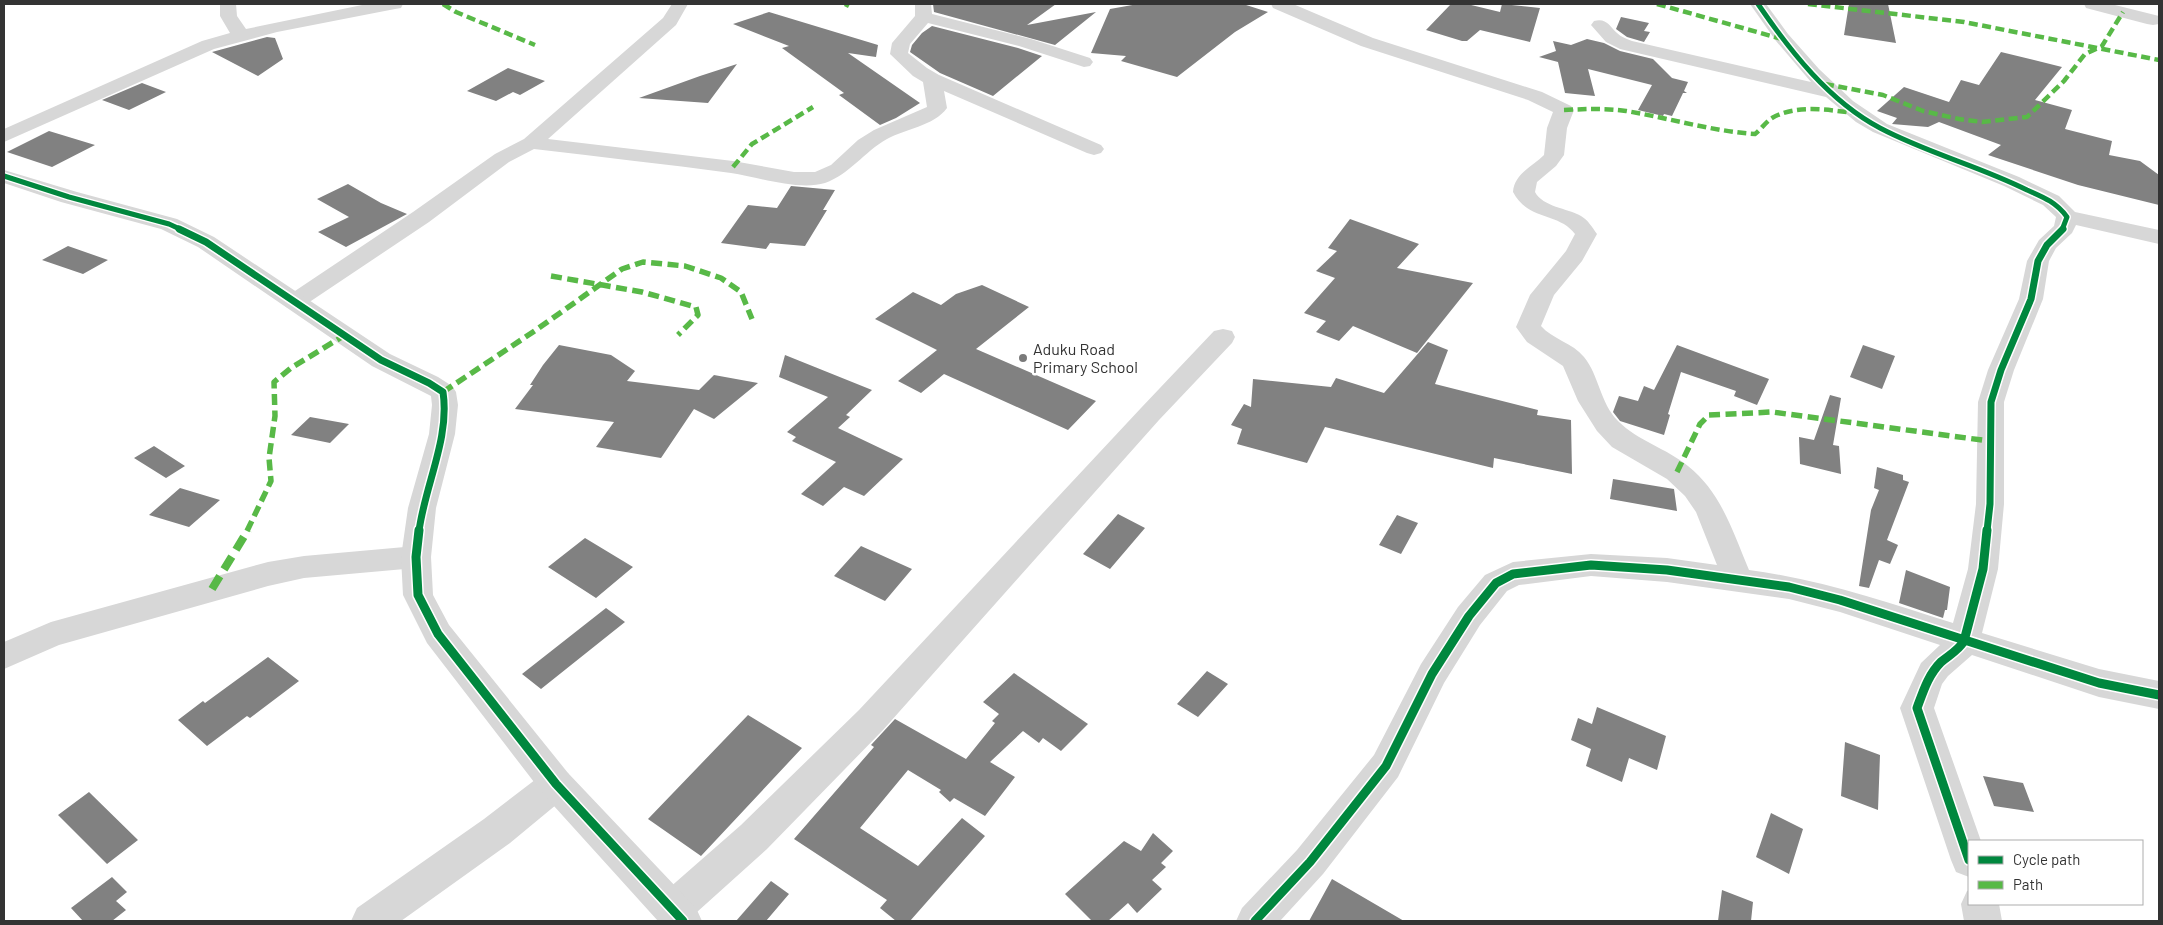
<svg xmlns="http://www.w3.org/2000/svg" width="2163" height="925" viewBox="0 0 2163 925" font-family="Barlow,sans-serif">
<rect width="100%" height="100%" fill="#fff"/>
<!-- building -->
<path fill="#818181" d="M 933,4 L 1056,4 L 1027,25 L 1096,12 L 1055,45 L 934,12 Z
M 1138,4 L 1243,4 L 1268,12 L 1235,32 L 1177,77 L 1121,61 L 1126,56 L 1091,53 L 1110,9 Z
M 1451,4 L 1467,4 L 1500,12 L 1502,4 L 1540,8 L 1530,42 L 1480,30 L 1467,41 L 1462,41 L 1426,30 Z
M 1849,4 L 1888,4 L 1896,43 L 1844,35 Z
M 769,12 L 878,45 L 876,57 L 848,53 L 920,103 L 896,118 L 880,125 L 839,95 L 844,93 L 782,48 L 789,46 L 733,24 Z
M 1621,17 L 1649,23 L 1644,31 L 1650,32 L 1644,42 L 1627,37 L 1616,29 Z
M 932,26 L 1018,48 L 1042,56 L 993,96 L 940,73 L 910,52 L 912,45 L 922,33 Z
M 267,37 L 275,38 L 283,59 L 258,76 L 212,52 Z
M 1587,39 L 1604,43 L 1620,51 L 1653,59 L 1672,78 L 1688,82 L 1684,91 L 1687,93 L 1683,93 L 1672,116 L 1664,114 L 1663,116 L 1638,110 L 1652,85 L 1588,69 L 1595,96 L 1565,93 L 1558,62 L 1539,57 L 1556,51 L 1553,41 L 1571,45 Z
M 2001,52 L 2062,67 L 2035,100 L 2072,110 L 2065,129 L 2112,141 L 2109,155 L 2140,161 L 2159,175 L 2159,205 L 2078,185 L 1988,155 L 2001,145 L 1939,122 L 1928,127 L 1892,124 L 1897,118 L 1877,111 L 1904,87 L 1949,102 L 1961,80 L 1979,85 Z
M 737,64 L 708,103 L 639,98 L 700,76 Z
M 508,68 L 545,81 L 520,95 L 513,92 L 496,101 L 467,91 Z
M 142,83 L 166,92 L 129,110 L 102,100 Z
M 49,131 L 95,145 L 52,167 L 7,152 Z
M 348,184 L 381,203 L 407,214 L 346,247 L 318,232 L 349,217 L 317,199 Z
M 791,186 L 835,190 L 823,210 L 827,210 L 805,246 L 770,243 L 766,249 L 721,243 L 748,205 L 777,208 Z
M 1350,219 L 1419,244 L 1397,268 L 1473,283 L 1417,353 L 1353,326 L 1339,341 L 1316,332 L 1326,321 L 1304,313 L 1335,278 L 1316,271 L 1337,251 L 1328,248 Z
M 68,246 L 108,260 L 83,274 L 42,260 Z
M 982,285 L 1029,307 L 976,349 L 1096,401 L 1068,430 L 944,374 L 921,393 L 898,381 L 937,350 L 875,319 L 913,292 L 941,305 L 956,294 Z
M 1428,342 L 1448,350 L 1435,384 L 1538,410 L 1537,415 L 1571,420 L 1572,474 L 1494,458 L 1493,468 L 1325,427 L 1307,463 L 1237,444 L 1242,429 L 1231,425 L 1244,404 L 1251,407 L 1253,379 L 1331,387 L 1336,378 L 1384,393 Z
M 559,345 L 611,355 L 635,371 L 627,381 L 699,390 L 714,375 L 758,383 L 714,419 L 694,409 L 661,458 L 596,447 L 614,422 L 515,409 L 533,385 L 530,385 L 543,365 Z
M 1677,345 L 1769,379 L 1757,405 L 1734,396 L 1736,391 L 1681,372 L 1668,414 L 1670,415 L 1664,435 L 1620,421 L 1613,412 L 1619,396 L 1638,401 L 1644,386 L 1654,390 Z
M 1863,345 L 1895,356 L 1882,389 L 1850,377 Z
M 785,355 L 872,390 L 846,415 L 850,417 L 838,428 L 903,459 L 864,496 L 844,487 L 823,506 L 801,494 L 836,462 L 792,441 L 796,437 L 787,432 L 828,397 L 779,377 Z
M 1830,395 L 1841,398 L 1833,445 L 1839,446 L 1841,474 L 1800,464 L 1799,437 L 1814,440 Z
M 310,417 L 349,424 L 330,443 L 291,435 Z
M 154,446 L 185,466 L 166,478 L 134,458 Z
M 1877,467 L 1903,475 L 1903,480 L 1909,482 L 1887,540 L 1898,545 L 1890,564 L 1879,560 L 1869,588 L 1859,586 L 1871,510 L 1879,490 L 1874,488 Z
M 1613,479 L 1674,489 L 1677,511 L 1610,499 Z
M 180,488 L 220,500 L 189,527 L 149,515 Z
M 1118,514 L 1145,528 L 1110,569 L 1083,554 Z
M 1397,515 L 1418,523 L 1401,554 L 1379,545 Z
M 585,538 L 633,567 L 596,598 L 548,567 Z
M 861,546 L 912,569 L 885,601 L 834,576 Z
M 1906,570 L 1950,587 L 1947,610 L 1945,610 L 1943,618 L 1899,603 Z
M 606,608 L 625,622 L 541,689 L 522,674 Z
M 268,657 L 299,681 L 250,718 L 247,716 L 207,746 L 178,720 L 203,701 L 205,703 Z
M 1207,671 L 1228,684 L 1198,717 L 1177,704 Z
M 1014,673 L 1088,724 L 1061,751 L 1043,738 L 1039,743 L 1023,731 L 990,762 L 1015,777 L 985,816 L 954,798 L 950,802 L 939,792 L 941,790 L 908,770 L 860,828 L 918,866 L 962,818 L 985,836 L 910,921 L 896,921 L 880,908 L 887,900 L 794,839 L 874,747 L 871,745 L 895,719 L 966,759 L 995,723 L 992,721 L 999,714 L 983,702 Z
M 1597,707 L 1666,736 L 1657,770 L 1629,758 L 1622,782 L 1586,766 L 1591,749 L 1571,740 L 1578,718 L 1592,724 Z
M 748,715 L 802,748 L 701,856 L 648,819 Z
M 1845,742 L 1880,755 L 1878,810 L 1841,796 Z
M 1983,776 L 2023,783 L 2034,812 L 1994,806 Z
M 89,792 L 138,840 L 107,864 L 58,815 Z
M 1771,813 L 1803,829 L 1789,874 L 1756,857 Z
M 1153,833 L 1173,851 L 1161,863 L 1166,867 L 1152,880 L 1162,889 L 1137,913 L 1128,903 L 1108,921 L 1092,921 L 1065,894 L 1124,841 L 1141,851 Z
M 112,877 L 127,892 L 116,901 L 126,910 L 112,921 L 83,921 L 71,908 Z
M 1332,879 L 1404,921 L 1309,921 Z
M 771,881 L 789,894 L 766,921 L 736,921 Z
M 1722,890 L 1753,902 L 1751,921 L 1718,921 Z"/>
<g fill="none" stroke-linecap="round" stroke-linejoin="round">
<!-- minor -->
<path fill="#d7d7d7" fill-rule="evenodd" d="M 220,4 L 236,4 L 237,16 L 246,29 L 367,4 L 403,4 L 401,8 L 395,9 L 277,32 L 214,49 L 4,142 L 4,129 L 202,41 L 230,33 L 220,16 Z
M 672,4 L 688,4 L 676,25 L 548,139 L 733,161 L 794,172 L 815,172 L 831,165 L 858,140 L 874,130 L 927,107 L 923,82 L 913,76 L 890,54 L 892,43 L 915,16 L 915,4 L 931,4 L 932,14 L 1031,39 L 1090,58 L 1093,62 L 1090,66 L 1084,67 L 1019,46 L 928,23 L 910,44 L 908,53 L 927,68 L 939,75 L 1101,145 L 1104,149 L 1101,153 L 1094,155 L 1087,153 L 944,91 L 947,108 C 934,126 905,129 887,139 C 864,152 850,174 825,183 C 799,191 758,177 731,173 C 665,164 600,157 534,149 L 509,162 L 429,222 L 302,307 L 294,309 L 286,307 L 282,302 L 286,297 L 413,212 L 495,154 L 524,139 L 663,18 Z
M 1271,4 L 1293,4 L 1373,38 L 1542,92 L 1571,106 L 1574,110 L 1567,128 L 1564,155 L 1556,166 L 1537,182 L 1535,192 C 1543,207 1567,208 1581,216 C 1588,220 1592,227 1597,234 L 1582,261 L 1554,295 L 1541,326 C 1552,339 1573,343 1584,357 C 1599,375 1600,403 1618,421 C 1638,441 1666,448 1688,466 C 1721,492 1733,532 1749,570 C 1819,579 1886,602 1953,623 L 1968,569 L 1976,504 L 1978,402 L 1988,370 L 2019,299 L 2027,261 L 2039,240 L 2054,226 L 2056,217 L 2043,205 L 2004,186 L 1873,132 L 1856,122 L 1826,97 L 1620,49 L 1606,42 L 1591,25 L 1594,21 C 1607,18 1609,26 1617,33 C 1621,37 1627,39 1632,41 L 1811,82 L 1776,41 L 1750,4 L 1766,4 L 1788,34 L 1819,69 L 1853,101 L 1887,124 L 2019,177 L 2059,196 L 2075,212 L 2159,230 L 2159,244 L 2076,225 L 2072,233 L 2056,248 L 2049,261 L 2043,299 L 2014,370 L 2004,402 L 2004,504 L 1998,569 L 1982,633 L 2099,669 L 2159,681 L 2159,709 L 2099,697 L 1972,655 L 1948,676 L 1942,684 L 1934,708 L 1981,841 L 1969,841 L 1969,877 L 1956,872 L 1951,860 L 1900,708 L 1921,663 L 1940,645 L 1840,612 L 1789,599 L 1667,582 L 1591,576 L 1519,585 L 1507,591 L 1480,625 L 1444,683 L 1398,777 L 1323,874 L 1280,921 L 1236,921 L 1242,908 L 1297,850 L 1374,755 L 1421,664 L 1458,607 L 1485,575 L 1513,562 L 1591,554 L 1667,558 L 1717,565 L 1696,512 L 1685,496 L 1667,479 L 1612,447 L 1597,431 L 1578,401 L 1563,366 L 1527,342 L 1516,327 L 1530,295 L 1566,251 L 1575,234 C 1559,212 1528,221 1513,192 C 1514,174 1533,166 1544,155 L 1547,128 L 1553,112 L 1528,100 L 1361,46 L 1273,8 Z
M 2084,4 L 2111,4 L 2159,16 L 2159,24 L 2153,25 L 2147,24 L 2086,8 Z
M 1223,329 L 1232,331 L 1235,337 L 1232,343 L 1159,420 L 883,730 L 767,849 L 687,921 L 659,921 L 654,909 L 660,896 L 741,825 L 859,710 L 1141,408 L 1214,331 Z
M 416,546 L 426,549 L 431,557 L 426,565 L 416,568 L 304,578 L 268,586 L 59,645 L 4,669 L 4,642 L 51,622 L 268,562 L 304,556 Z
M 556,768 L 568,773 L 573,784 L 568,795 L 510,843 L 401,921 L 351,921 L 357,908 L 484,819 L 544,773 Z
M 1969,890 L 1969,904 L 1999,904 L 2002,921 L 1964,921 L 1961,904 L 1967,891 Z"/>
<!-- tertiary -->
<path fill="#d7d7d7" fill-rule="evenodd" d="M 4,170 L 77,192 L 177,219 L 214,237 L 390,354 L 438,377 L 452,386 L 456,392 L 458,405 L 455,434 L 436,508 L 431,557 L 433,595 L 449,625 L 568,773 L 696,908 L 702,921 L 658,921 L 544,795 L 427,643 L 403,595 L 401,557 L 408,508 L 429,434 L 432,405 L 431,396 L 372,366 L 198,247 L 161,229 L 61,202 L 4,183 Z"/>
<!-- quiet-far2 -->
<path stroke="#58b947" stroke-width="4.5" stroke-dasharray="9 4.5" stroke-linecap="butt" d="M 443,4 L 456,12 L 535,45
M 845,4 L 849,6
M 1657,4 L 1782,39
M 1808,4 L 1964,22 L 2159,60
M 1825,84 L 1883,95 L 1923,111 L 1959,119 L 1982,122 L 2027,117 L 2064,81 L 2085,54 L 2102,46 L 2123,12
M 1564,110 C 1585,109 1605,108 1626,111 C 1669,118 1711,131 1755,134 C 1761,129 1766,122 1772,118 C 1796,104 1829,110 1854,113
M 733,167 L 752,144 L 813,107"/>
<!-- quiet-far1 -->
<path stroke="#58b947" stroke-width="5.5" stroke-dasharray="11 5.5" stroke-linecap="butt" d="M 551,276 L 642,292 L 696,307 L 698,315 L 678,335
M 443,392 L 536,330 L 622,269 L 643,262 L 685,266 L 721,278 L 741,292 L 752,319
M 1677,472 L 1700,424 L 1709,415 L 1772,412 L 1989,441
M 247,531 L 271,481 L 269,458 L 275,416 L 274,382 L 291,368 L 345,335"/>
<!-- quiet -->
<path stroke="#58b947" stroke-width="8" stroke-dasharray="15 8" stroke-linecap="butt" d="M 212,589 L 248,530"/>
<defs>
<path id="cycleway-far2" d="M 1758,4 C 1790,51 1829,101 1880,128 C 1927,153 1979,166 2027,190 C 2043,197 2056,202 2067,217 L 2062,230
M 4,176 L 69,197 L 169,224 L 182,230"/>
<path id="cycleway-far1" d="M 179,229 L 206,242 L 381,360 L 429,383 L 443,392 C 450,438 425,485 419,531
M 1987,531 L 1990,504 L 1991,402 L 2001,370 L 2031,299 L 2038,261 L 2047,245 L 2063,229"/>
<path id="cycleway" d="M 419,530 L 416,557 L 418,595 L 438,634 L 556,784 L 683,921
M 1969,860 L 1917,708 C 1923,692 1928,675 1941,662 C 1949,655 1958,651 1964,641 L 1983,569 L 1987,530
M 1255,921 L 1310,862 L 1386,766 L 1432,674 L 1469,616 L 1496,583 L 1513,574 L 1591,565 L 1667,570 L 1789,587 L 1840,600 L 2099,683 L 2159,695"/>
</defs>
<!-- cycleway-far2 casing -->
<use href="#cycleway-far2" stroke="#fff" stroke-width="8"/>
<!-- cycleway-far1 casing -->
<use href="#cycleway-far1" stroke="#fff" stroke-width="10"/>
<!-- cycleway casing -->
<use href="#cycleway" stroke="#fff" stroke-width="12"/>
<!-- cycleway-far2 -->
<use href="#cycleway-far2" stroke="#00873e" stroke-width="5"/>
<!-- cycleway-far1 -->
<use href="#cycleway-far1" stroke="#00873e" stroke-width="7"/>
<!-- cycleway -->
<use href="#cycleway" stroke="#00873e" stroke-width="9"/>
</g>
<!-- markers -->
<circle fill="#7a7a7a" stroke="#fff" stroke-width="2" cx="1023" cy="358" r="5"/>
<g text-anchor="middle" stroke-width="5" stroke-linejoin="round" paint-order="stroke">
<!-- poi labels -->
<g font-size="16" fill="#333" stroke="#fff" text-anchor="start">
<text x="1033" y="355">Aduku Road<tspan x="1033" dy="18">Primary School</tspan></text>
</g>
</g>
<!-- border -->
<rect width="2163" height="925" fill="none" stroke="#333333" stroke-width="10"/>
<!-- legend -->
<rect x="1968" y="840" width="175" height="65" fill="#ffffff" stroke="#adadad"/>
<rect x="1978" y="856" width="25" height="8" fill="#00873e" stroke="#adadad"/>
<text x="2013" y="865" font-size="15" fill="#333333">Cycle path</text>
<rect x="1978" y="881" width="25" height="8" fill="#58b947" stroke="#adadad"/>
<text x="2013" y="890" font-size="15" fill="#333333">Path</text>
</svg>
